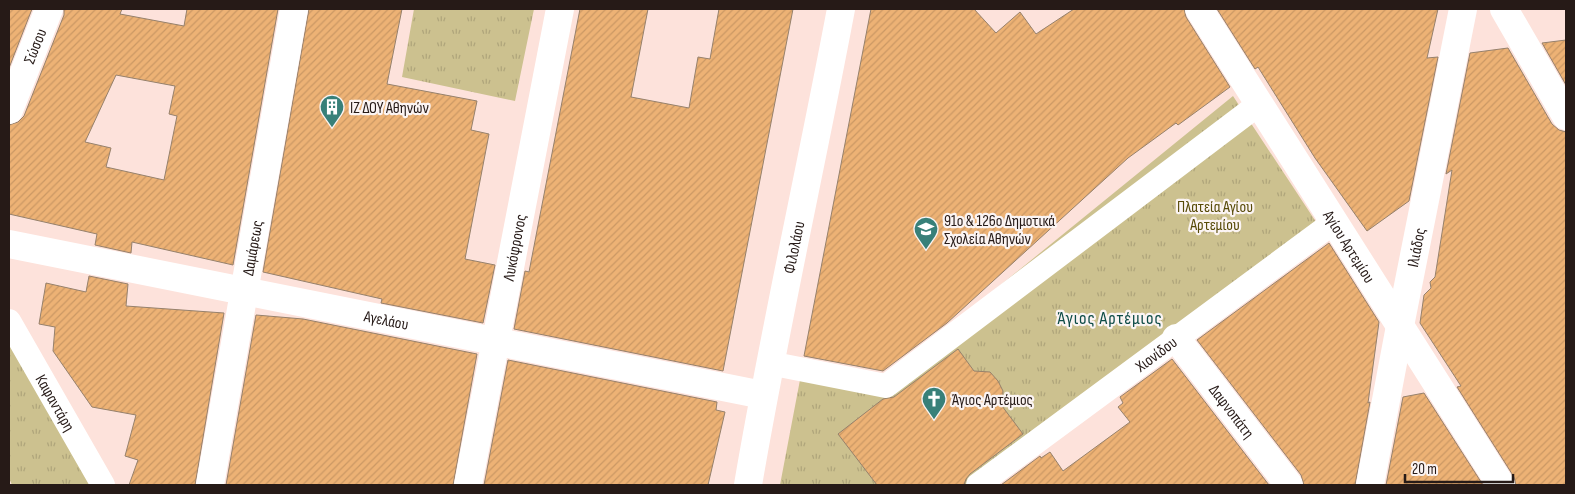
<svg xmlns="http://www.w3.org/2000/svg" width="1575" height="494" viewBox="0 0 1575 494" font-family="'Sofia Sans Condensed',sans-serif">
<defs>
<pattern id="grass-tufts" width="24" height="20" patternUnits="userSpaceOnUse" patternTransform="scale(1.25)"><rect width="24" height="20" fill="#ccc18f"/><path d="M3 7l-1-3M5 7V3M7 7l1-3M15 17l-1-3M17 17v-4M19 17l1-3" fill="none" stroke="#afa57b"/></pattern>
<pattern id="building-hatch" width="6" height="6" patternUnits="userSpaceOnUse" patternTransform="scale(1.25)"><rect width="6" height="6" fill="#edb275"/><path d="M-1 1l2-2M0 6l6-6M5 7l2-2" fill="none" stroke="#cb9864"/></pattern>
</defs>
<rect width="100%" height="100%" fill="#fde2db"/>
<!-- grass -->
<path fill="url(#grass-tufts)" d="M 414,9 L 534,9 L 515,101 L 402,77 Z
M 1233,96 L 1324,234 L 990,485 L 780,485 L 803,364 L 885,379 Z
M 9,341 L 103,485 L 12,485 L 9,478 Z"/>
<!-- building -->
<path fill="url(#building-hatch)" stroke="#96816c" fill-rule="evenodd" d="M 9,9 L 32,9 L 9,68 Z
M 64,9 L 122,9 L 120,14 L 184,26 L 187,9 L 278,9 L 233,265 L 132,242 L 131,253 L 95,245 L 97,234 L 9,214 L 9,125 L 18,122 L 24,116 L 64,15 ZM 116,75 L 175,86 L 169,114 L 177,116 L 164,180 L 106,167 L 111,148 L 85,142 Z
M 309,9 L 402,9 L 387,84 L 477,101 L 471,130 L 489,134 L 465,259 L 495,265 L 483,323 L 381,303 L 382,299 L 263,272 Z
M 580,9 L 648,9 L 631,97 L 689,108 L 698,57 L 710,59 L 719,9 L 793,9 L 723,371 L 514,329 L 525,271 L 529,272 Z
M 871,9 L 974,9 L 996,33 L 1020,12 L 1036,34 L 1074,9 L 1184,9 L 1186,17 L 1230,87 L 1178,125 L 1176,123 L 1128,158 L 947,323 L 883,371 L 804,356 Z
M 1217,9 L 1438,9 L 1427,58 L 1438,57 L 1409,201 L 1367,231 L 1315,158 L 1258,67 L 1255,69 Z
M 1566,40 L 1566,85 L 1542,43 Z
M 1508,48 L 1552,124 L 1559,130 L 1566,132 L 1566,485 L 1516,485 L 1514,477 L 1457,387 L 1461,386 L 1420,323 L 1424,295 L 1431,288 L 1430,282 L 1435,277 L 1452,170 L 1446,174 L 1470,53 Z
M 1329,243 L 1379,322 L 1368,403 L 1370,402 L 1355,485 L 1304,485 L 1301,475 L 1197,340 Z
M 89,276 L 128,284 L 126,306 L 224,313 L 195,485 L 129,485 L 138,460 L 125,456 L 136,415 L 92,407 L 53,351 L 55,327 L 39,324 L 46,283 L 86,292 Z
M 256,315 L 303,319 L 477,354 L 453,485 L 226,485 Z
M 958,349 L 974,371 L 990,372 L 998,381 L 1003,391 L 1002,406 L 1023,434 L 970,474 L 966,479 L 964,485 L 877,485 L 838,434 L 883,399 L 894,397 Z
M 1172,359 L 1269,485 L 1001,485 L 1040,456 L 1041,458 L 1050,452 L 1063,471 L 1130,422 L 1118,407 L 1123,403 L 1120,397 Z
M 508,360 L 717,402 L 716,410 L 725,412 L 708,485 L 484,485 Z
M 1424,393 L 1483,485 L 1386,485 L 1403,397 Z"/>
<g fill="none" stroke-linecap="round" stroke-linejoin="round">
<!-- pedestrian -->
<g stroke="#fff" stroke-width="24">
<path id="s1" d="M 9,321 L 103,485"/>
<path d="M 769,363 L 886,386 L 1259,104"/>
<path id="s2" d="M 978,485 L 1334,222"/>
</g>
<!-- minor -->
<g stroke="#fff" stroke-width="28">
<path id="s3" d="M 1199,9 L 1501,485"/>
<path d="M 1504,9 L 1566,116"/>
<path id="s4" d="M 9,110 L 49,9"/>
<path id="s5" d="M 9,244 L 763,395"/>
<path id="s6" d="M 1176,338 L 1289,485"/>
<path id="s7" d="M 210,485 L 294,9"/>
<path id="s8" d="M 468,485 L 560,9"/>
<path id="s9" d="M 1370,485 L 1400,326 L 1463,9"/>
</g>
<!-- secondary -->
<path stroke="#fff" stroke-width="28" id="s10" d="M 748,485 C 775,326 811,168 841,9"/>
</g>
<!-- icons -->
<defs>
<symbol id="building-pin" viewBox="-11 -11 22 30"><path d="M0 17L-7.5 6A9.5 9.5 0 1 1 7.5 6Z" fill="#388079" stroke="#fbf4f3"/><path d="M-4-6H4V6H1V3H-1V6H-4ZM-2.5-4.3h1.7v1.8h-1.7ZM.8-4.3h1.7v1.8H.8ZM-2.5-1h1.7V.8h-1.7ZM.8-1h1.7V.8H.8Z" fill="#fff"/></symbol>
<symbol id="school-pin" viewBox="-11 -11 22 30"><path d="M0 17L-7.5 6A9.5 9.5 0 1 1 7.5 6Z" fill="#388079" stroke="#fbf4f3"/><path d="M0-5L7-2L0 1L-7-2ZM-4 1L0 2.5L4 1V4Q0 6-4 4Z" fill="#fff"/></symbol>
<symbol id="church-pin" viewBox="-11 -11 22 30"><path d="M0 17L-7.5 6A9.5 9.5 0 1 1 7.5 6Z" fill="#388079" stroke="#fbf4f3"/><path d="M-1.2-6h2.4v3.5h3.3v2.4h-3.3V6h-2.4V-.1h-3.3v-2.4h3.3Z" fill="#fff"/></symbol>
</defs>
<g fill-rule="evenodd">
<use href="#building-pin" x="318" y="93" width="28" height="38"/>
<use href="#school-pin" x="912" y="215" width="28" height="38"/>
<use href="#church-pin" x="920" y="385" width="28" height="38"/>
</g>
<g text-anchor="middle" stroke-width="4.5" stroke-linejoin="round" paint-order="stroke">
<!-- street labels -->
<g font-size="16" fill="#261a17" stroke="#fbf4f3">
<text dy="6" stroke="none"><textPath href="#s4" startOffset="69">Σώσου</textPath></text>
<text dy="6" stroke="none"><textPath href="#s7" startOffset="241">Δαμάρεως</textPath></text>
<text dy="6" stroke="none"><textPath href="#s8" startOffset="242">Λυκόφρονος</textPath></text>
<text dy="6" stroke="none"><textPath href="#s10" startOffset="242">Φιλολάου</textPath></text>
<text dy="6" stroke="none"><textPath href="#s3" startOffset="281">Αγίου Αρτεμίου</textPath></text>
<text dy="6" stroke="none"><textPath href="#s9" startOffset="242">Ιλιάδος</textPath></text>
<text dy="6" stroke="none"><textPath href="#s5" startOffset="385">Αγελάου</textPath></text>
<text dy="6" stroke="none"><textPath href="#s2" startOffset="221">Χιονίδου</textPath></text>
<text dy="6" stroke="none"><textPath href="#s1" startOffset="94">Καφαντάρη</textPath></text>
<text dy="6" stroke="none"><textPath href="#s6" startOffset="92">Δαφνοπάτη</textPath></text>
</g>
<!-- poi labels -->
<g font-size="16" fill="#261a17" stroke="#fbf4f3" text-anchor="start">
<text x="350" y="113">ΙΖ ΔΟΥ Αθηνών</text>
<text x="944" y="226">91ο &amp; 126ο Δημοτικά<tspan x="944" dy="18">Σχολεία Αθηνών</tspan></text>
<text x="952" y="405">Άγιος Αρτέμιος</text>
</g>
<!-- park labels -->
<g font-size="16" fill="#574a07" stroke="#fbf4f3">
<text x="1215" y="212">Πλατεία Αγίου<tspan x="1215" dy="18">Αρτεμίου</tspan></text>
</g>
<!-- neighbourhood labels -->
<g font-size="18" letter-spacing="1" fill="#0e4c47" stroke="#fbf4f3">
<text x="1110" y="324">Άγιος Αρτέμιος</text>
</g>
</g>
<!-- border -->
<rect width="1575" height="494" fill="none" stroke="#261a17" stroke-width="20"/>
<!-- scale -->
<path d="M1405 474v8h108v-8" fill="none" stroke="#261a17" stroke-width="2.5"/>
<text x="1412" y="474" font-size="15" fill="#261a17" stroke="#fbf4f3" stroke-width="4" paint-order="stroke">20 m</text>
</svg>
